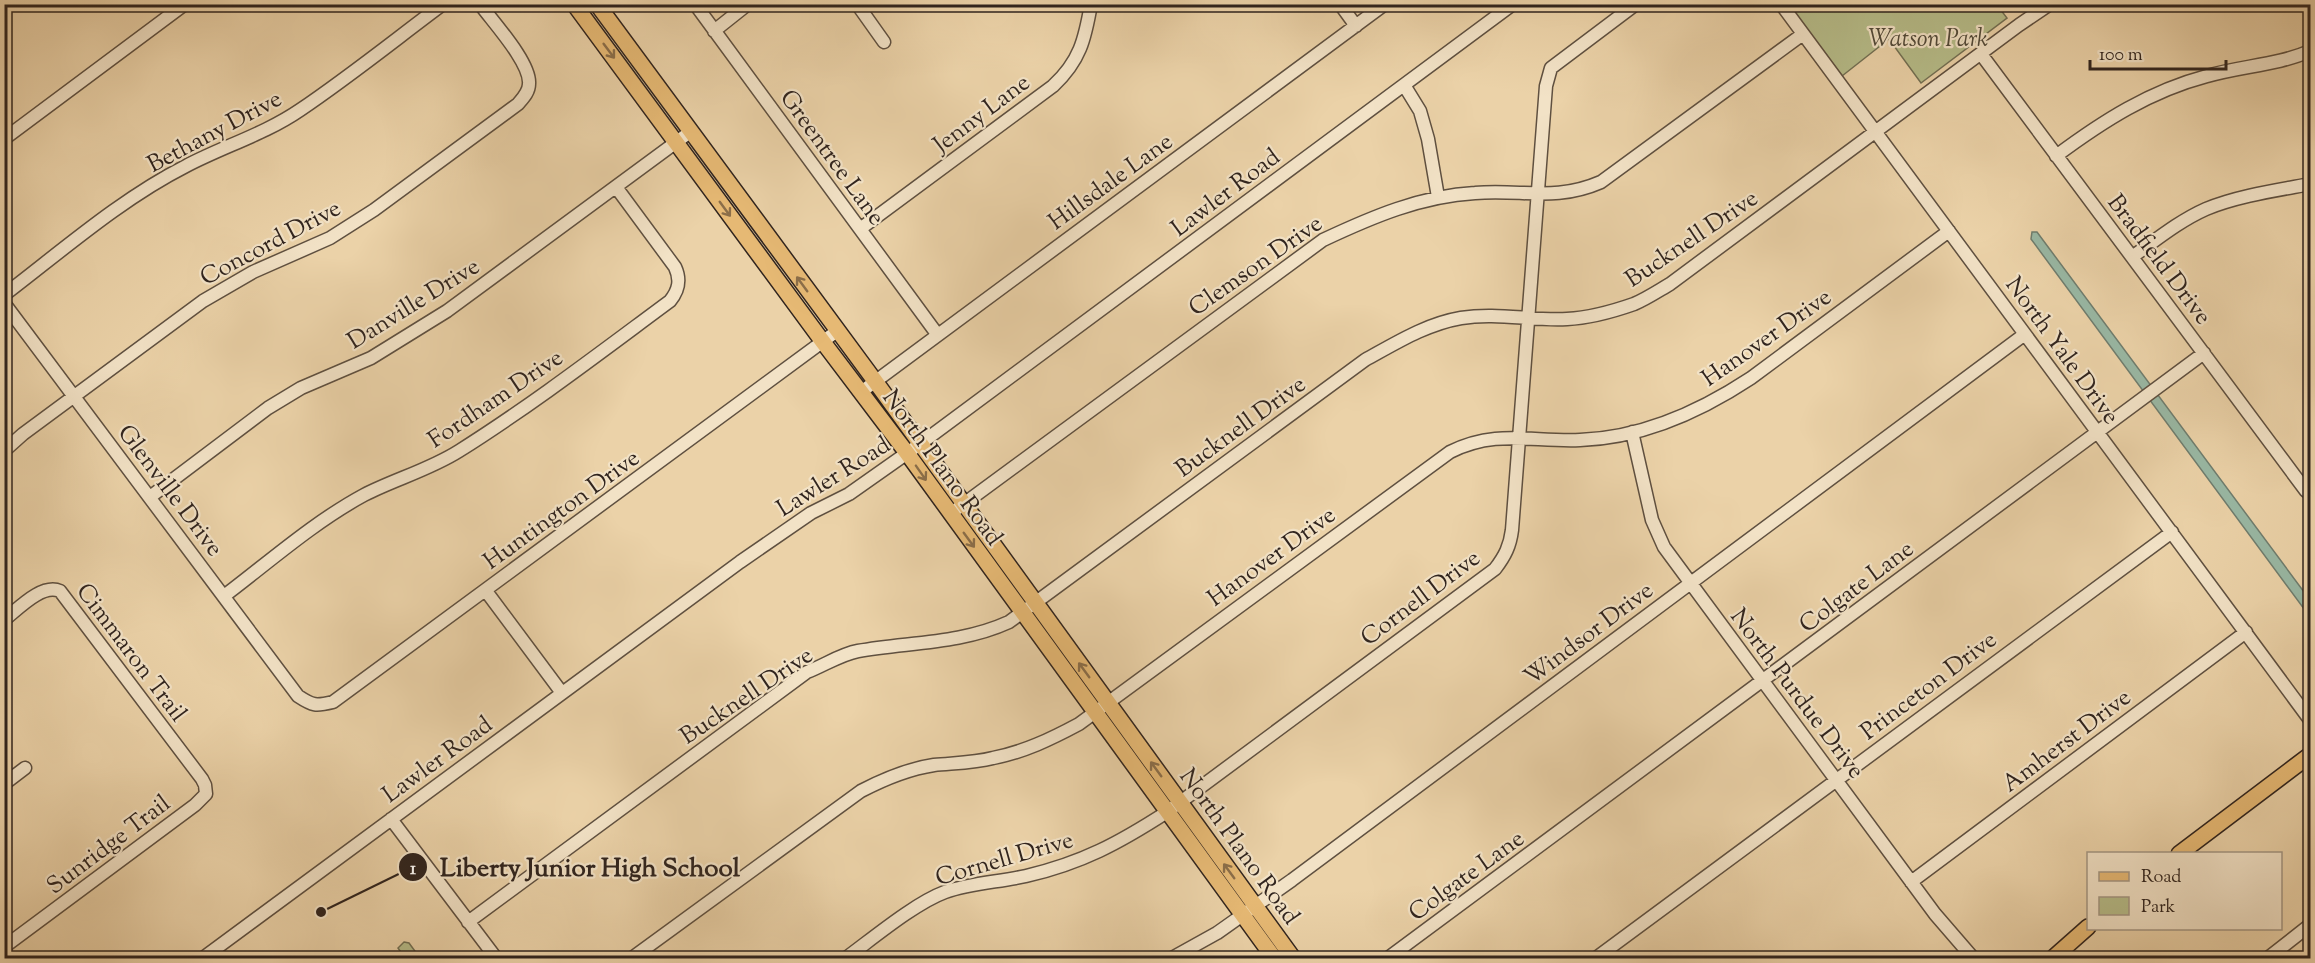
<svg xmlns="http://www.w3.org/2000/svg" width="2315" height="963" viewBox="0 0 2315 963" font-family="'Sorts Mill Goudy',serif">
<rect width="100%" height="100%" fill="#ebd2a8"/>
<filter id="stains"><feTurbulence type="fractalNoise" baseFrequency=".00333" numOctaves="4"/><feColorMatrix values="0 0 0 0 .2 0 0 0 0 .09 0 0 0 0 .02 0 0 0 .5 -.17"/></filter>
<radialGradient id="worn" r=".72"><stop offset=".6" stop-color="#630" stop-opacity="0"/><stop offset="1" stop-color="#630" stop-opacity=".3"/></radialGradient>
<!-- green -->
<path fill="#b6bc89" stroke="#737054" stroke-width="1.5" d="M 1789,5 L 1997,5 L 2007,18 L 1921,83 L 1889,39 L 1842,76 Z
M 404,942 L 409,943 L 420,958 L 405,958 L 398,948 Z"/>
<!-- water -->
<path fill="#99b8a4" stroke="#6f7d6e" stroke-width="1.5" d="M 2032,232 L 2037,232 L 2310,600 L 2310,617 L 2031,239 Z"/>
<g fill="none" stroke-linecap="round" stroke-linejoin="round">
<defs>
<path id="minor" d="M 695,4 L 937,334
M 857,4 L 884,42
M 1340,4 L 1356,26
M 1781,4 L 2310,720
M 4,5 L 6,4
M 714,31 L 748,4
M 1981,54 L 2306,491
M 1404,85 L 1420,111 L 1428,139 L 1438,197
M 4,139 L 185,4
M 2056,156 C 2103,121 2150,91 2207,76 C 2241,66 2278,65 2310,51
M 860,229 L 1053,86 C 1080,61 1085,39 1091,4
M 2132,257 C 2156,240 2179,221 2206,209 C 2237,196 2278,190 2310,184
M 4,295 C 63,250 121,199 186,166 C 224,146 265,134 300,110 C 349,77 396,39 443,4
M 4,303 L 298,696 C 313,706 316,706 333,702 L 837,331
M 861,392 L 1385,4
M 1632,432 L 1652,520 L 1664,547 L 1935,914 L 1973,958
M 4,451 L 23,434 L 203,301 L 253,272 L 330,238 L 374,210 L 518,104 C 523,98 529,92 529,84 C 531,63 493,22 480,4
M 150,497 L 268,408 L 301,388 L 371,358 L 447,311 L 690,132
M 950,514 L 1323,240 C 1372,217 1421,196 1475,193 C 1522,189 1555,202 1601,182 L 1803,34
M 486,591 L 562,693
M 224,596 C 269,562 314,522 364,495 C 395,479 429,470 459,451 C 532,405 601,352 670,301 C 679,290 681,280 675,267 L 616,187
M 4,620 C 18,609 42,583 60,591 L 202,779 L 205,785 L 206,794 L 195,805 L 4,947
M 4,784 L 25,768
M 391,819 L 496,958
M 1911,882 L 2246,632
M 468,922 L 807,672 C 823,666 841,654 858,651 C 909,642 961,644 1009,622 L 1365,360 C 1396,343 1426,324 1461,318 C 1497,312 1531,321 1567,319 C 1588,318 1614,311 1634,304 C 1646,299 1658,291 1670,284 L 2019,25 L 2050,4
M 203,958 L 740,562 L 811,513 L 849,494 L 920,444 L 1513,4
M 632,958 L 861,791 C 884,779 907,769 934,765 C 954,763 974,763 993,758 C 1024,752 1051,739 1079,724 L 1450,452 C 1496,429 1531,442 1580,440 C 1641,438 1701,411 1751,378 L 1949,231
M 846,958 C 872,939 915,903 945,892 C 971,883 999,882 1026,876 C 1082,863 1119,843 1167,812 L 1495,569 C 1505,556 1510,546 1512,530 L 1546,86 L 1551,68 L 1636,4
M 1172,958 L 1217,933 L 1292,880 L 2025,334
M 1388,958 L 2204,353
M 1596,958 L 2172,532
M 2268,958 L 2310,925"/>
<path id="major" d="M 574,4 L 823,342 L 907,453 L 1274,958
M 597,4 L 875,381 L 1293,958
M 2179,854 L 2310,755
M 2053,958 L 2088,927"/>
</defs>
<!-- minor casing -->
<use href="#minor" stroke="#5f5040" stroke-width="15"/>
<!-- major casing -->
<use href="#major" stroke="#30241e" stroke-width="18"/>
<!-- minor -->
<use href="#minor" stroke="#f2e2c6" stroke-width="12"/>
<!-- major -->
<use href="#major" stroke="#e6b974" stroke-width="15"/>
</g>
<!-- one-way arrows -->
<defs><path id="oneway-shaft" d="M-6 0H5M1.5-3L5.5 0L1.5 3" fill="none" stroke-width="1.6" stroke-linecap="round" stroke-linejoin="round" transform="scale(1.5)"/></defs>
<g stroke="#8b6e49">
<use href="#oneway-shaft" transform="translate(609 51) rotate(53)"/>
<use href="#oneway-shaft" transform="translate(725 209) rotate(54)"/>
<use href="#oneway-shaft" transform="translate(802 284) rotate(-126)"/>
<use href="#oneway-shaft" transform="translate(921 473) rotate(55)"/>
<use href="#oneway-shaft" transform="translate(969 540) rotate(54)"/>
<use href="#oneway-shaft" transform="translate(1084 670) rotate(-126)"/>
<use href="#oneway-shaft" transform="translate(1156 769) rotate(-126)"/>
<use href="#oneway-shaft" transform="translate(1229 871) rotate(-126)"/>
</g>
<g text-anchor="middle" stroke-width="4.5" stroke-linejoin="round" paint-order="stroke">
<!-- park labels -->
<g font-size="24" font-style="italic" fill="#524a39" stroke="#f2e2c6">
<text x="1928" y="46">Watson Park</text>
</g>
<!-- street labels -->
<g font-size="24" fill="#30241e" stroke="#f2e2c6">
<text transform="translate(981 113) rotate(-37)" y="8">Jenny Lane</text>
<text transform="translate(214 131) rotate(-28)" y="8">Bethany Drive</text>
<text transform="translate(833 157) rotate(54)" y="8">Greentree Lane</text>
<text transform="translate(1110 181) rotate(-36)" y="8">Hillsdale Lane</text>
<text transform="translate(1225 192) rotate(-37)" y="8">Lawler Road</text>
<text transform="translate(1691 238) rotate(-34)" y="8">Bucknell Drive</text>
<text transform="translate(270 242) rotate(-28)" y="8">Concord Drive</text>
<text transform="translate(2160 259) rotate(53)" y="8">Bradfield Drive</text>
<text transform="translate(1255 265) rotate(-35)" y="8">Clemson Drive</text>
<text transform="translate(413 303) rotate(-32)" y="8">Danville Drive</text>
<text transform="translate(1766 337) rotate(-35)" y="8">Hanover Drive</text>
<text transform="translate(2063 350) rotate(54)" y="8">North Yale Drive</text>
<text transform="translate(495 398) rotate(-34)" y="8">Fordham Drive</text>
<text transform="translate(1240 426) rotate(-36)" y="8">Bucknell Drive</text>
<text transform="translate(943 467) rotate(54)" y="8">North Plano Road</text>
<text transform="translate(833 476) rotate(-32)" y="8">Lawler Road</text>
<text transform="translate(171 490) rotate(53)" y="8">Glenville Drive</text>
<text transform="translate(561 509) rotate(-36)" y="8">Huntington Drive</text>
<text transform="translate(1271 556) rotate(-36)" y="8">Hanover Drive</text>
<text transform="translate(1856 586) rotate(-37)" y="8">Colgate Lane</text>
<text transform="translate(1420 597) rotate(-37)" y="8">Cornell Drive</text>
<text transform="translate(1588 633) rotate(-37)" y="8">Windsor Drive</text>
<text transform="translate(132 652) rotate(53)" y="8">Cimmaron Trail</text>
<text transform="translate(1928 685) rotate(-37)" y="8">Princeton Drive</text>
<text transform="translate(1798 693) rotate(53)" y="8">North Purdue Drive</text>
<text transform="translate(746 695) rotate(-34)" y="8">Bucknell Drive</text>
<text transform="translate(2066 740) rotate(-37)" y="8">Amherst Drive</text>
<text transform="translate(437 759) rotate(-36)" y="8">Lawler Road</text>
<text transform="translate(108 844) rotate(-37)" y="8">Sunridge Trail</text>
<text transform="translate(1240 846) rotate(54)" y="8">North Plano Road</text>
<text transform="translate(1004 858) rotate(-16)" y="8">Cornell Drive</text>
<text transform="translate(1466 875) rotate(-36)" y="8">Colgate Lane</text>
</g>
</g>
<!-- callouts -->
<path fill="none" stroke="#30241e" stroke-width="2" d="M321 912L413 867"/>
<g fill="#30241e" stroke="#f2e2c6" stroke-width="2">
<circle cx="321" cy="912" r="6"/>
<circle cx="413" cy="867" r="15"/>
</g>
<g font-size="18" text-anchor="middle" font-weight="bold" fill="#fff">
<text x="413" y="874">1</text>
</g>
<g font-size="26" text-anchor="middle" font-weight="bold" fill="#30241e" stroke="#f2e2c6" stroke-width="4.5" stroke-linejoin="round" paint-order="stroke">
<text x="590" y="876">Liberty Junior High School</text>
</g>
<!-- margin -->
<rect width="2315" height="963" fill="none" stroke="#ebd2a8" stroke-width="24"/>
<rect x="6" y="6" width="2303" height="951" fill="none" stroke="#30241e" stroke-width="3"/>
<rect x="12" y="12" width="2291" height="939" fill="none" stroke="#30241e" stroke-width="1.5"/>
<!-- legend -->
<rect x="2087" y="852" width="195" height="78" fill="#f2e2c6" stroke="#a49683" stroke-width="1.5"/>
<rect x="2099" y="872" width="30" height="9" fill="#e6b974" stroke="#a49683" stroke-width="1.5"/>
<text x="2141" y="882" font-size="18" fill="#30241e">Road</text>
<rect x="2099" y="897" width="30" height="18" fill="#b6bc89" stroke="#a49683" stroke-width="1.5"/>
<text x="2141" y="912" font-size="18" fill="#30241e">Park</text>
<!-- scale -->
<path d="M2090 60v9h136v-9" fill="none" stroke="#30241e" stroke-width="3"/>
<text x="2099" y="60" font-size="18" fill="#30241e" stroke="#f2e2c6" stroke-width="4.5" paint-order="stroke">100 m</text>
<rect width="100%" height="100%" filter="url(#stains)"/>
<rect width="100%" height="100%" fill="url(#worn)"/>
</svg>
